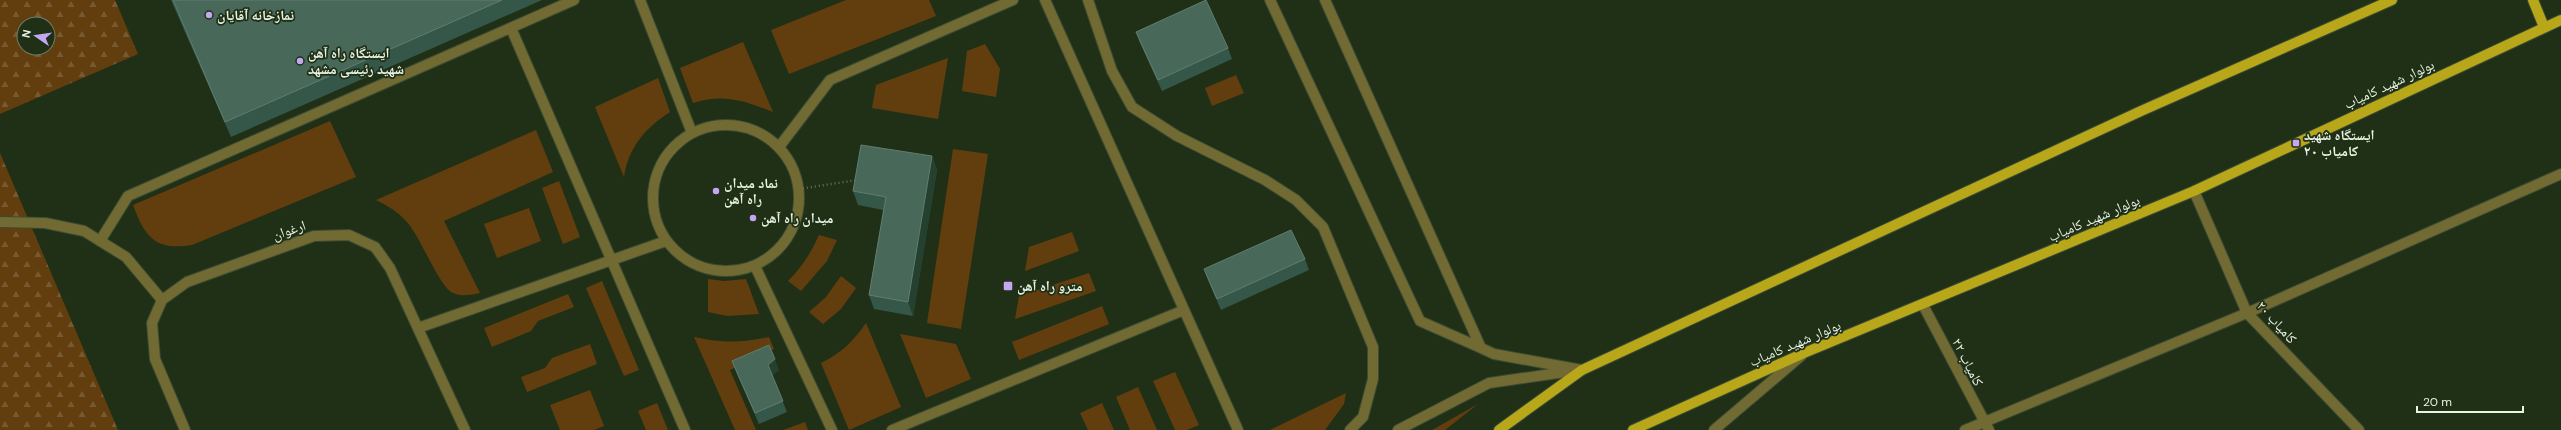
<svg xmlns="http://www.w3.org/2000/svg" width="2561" height="430" viewBox="0 0 2561 430" font-family="'DM Sans','Noto Naskh Arabic',sans-serif">
<defs>
<pattern id="forest-firs" width="22" height="20" patternUnits="userSpaceOnUse"><rect width="22" height="20" fill="#623e0f"/><path d="M5 1l3.5 6h-7zM16 11l3.5 6h-7z" fill="#785a32"/></pattern>
</defs>
<rect width="100%" height="100%" fill="#203017"/>
<!-- green -->
<path fill="#623e0f" d="M 846,0 L 929,0 L 936,16 L 789,74 L 771,30 Z
M 743,42 L 773,112 C 745,101 723,93 693,103 L 680,68 Z
M 985,44 L 1000,69 L 996,97 L 962,91 L 967,51 Z
M 948,58 L 938,119 L 872,108 L 876,85 Z
M 1236,75 L 1244,93 L 1212,106 L 1205,88 Z
M 658,78 L 670,112 C 646,127 628,148 624,177 L 595,107 Z
M 330,121 L 356,177 L 192,245 C 155,251 145,237 133,205 Z
M 536,130 L 553,172 L 444,221 L 480,293 C 471,295 462,297 453,293 C 439,287 420,235 406,221 C 397,211 388,206 376,200 Z
M 953,149 L 988,154 L 961,329 L 927,323 Z
M 559,181 L 580,237 L 563,244 L 542,188 Z
M 529,208 L 541,241 L 497,258 L 484,224 Z
M 1072,232 L 1079,251 L 1025,271 L 1029,247 Z
M 819,235 L 837,240 L 827,261 L 801,291 L 788,281 C 802,267 811,253 819,235 Z
M 1089,273 L 1096,291 L 1015,319 L 1019,296 Z
M 841,276 L 856,288 L 841,309 L 823,324 L 809,312 L 826,297 Z
M 708,279 L 724,281 L 746,279 L 759,314 L 727,316 L 708,312 Z
M 602,281 L 639,370 L 624,376 L 586,288 Z
M 568,294 L 574,307 L 538,321 L 531,331 L 492,347 L 484,328 Z
M 1102,306 L 1109,324 L 1019,360 L 1012,342 Z
M 866,323 L 901,407 L 849,430 L 821,363 C 841,353 853,342 866,323 Z
M 900,334 L 956,344 L 971,379 L 926,398 Z
M 694,337 C 723,343 740,343 769,337 L 774,349 L 730,370 L 756,430 L 735,430 Z
M 590,344 L 597,364 L 527,392 L 521,377 L 545,368 L 552,358 Z
M 1175,372 L 1199,425 L 1187,430 L 1175,430 L 1153,381 Z
M 1138,387 L 1157,430 L 1130,430 L 1116,397 Z
M 590,390 L 604,426 L 594,430 L 560,430 L 550,405 Z
M 1346,393 L 1344,404 L 1325,430 L 1270,430 Z
M 657,403 L 668,430 L 646,430 L 638,411 Z
M 1102,403 L 1114,430 L 1088,430 L 1080,413 Z
M 1478,404 L 1445,430 L 1432,430 Z
M 805,422 L 808,430 L 783,430 Z"/>
<!-- forest -->
<path fill="url(#forest-firs)" fill-rule="evenodd" d="M 0,0 L 115,0 L 138,54 L 0,114 ZM 24,24 L 48,24 L 48,48 L 24,48 Z
M 0,153 L 118,430 L 0,430 Z"/>
<g fill="none" stroke-linecap="round" stroke-linejoin="round">
<defs>
<path id="pedestrian" d="M 640,0 L 692,133
M 1045,0 L 1238,430
M 511,28 L 685,430
M653 198a73 73 0 1 1 146 0a73 73 0 1 1-146 0Z
M 779,147 L 830,80 L 1013,0
M 100,241 L 128,196 L 574,0
M 755,266 L 832,430
M 418,328 L 666,241
M 892,430 L 1184,310"/>
<path id="minor" d="M 1088,0 L 1112,71 L 1132,107 L 1177,136 L 1265,180 L 1296,200 L 1323,227 L 1373,347 L 1373,379 L 1363,417 L 1350,430
M 1270,0 L 1420,321 L 1481,348
M 1325,0 L 1481,348 L 1494,354 L 1582,370
M 2194,191 L 2247,313 L 2359,430
M 0,222 L 45,223 L 84,231 L 126,257 L 162,300
M 162,300 L 187,282 L 314,236 L 349,235 L 375,247 L 390,268 L 465,430
M 162,300 L 152,323 L 155,359 L 185,430
M 1923,305 L 1989,430
M 1398,430 L 1489,383 L 1572,371
M 1965,430 L 2247,313 L 2561,174"/>
<path id="tertiary" d="M 1714,430 L 1801,356"/>
<path id="primary" d="M 2533,0 L 2544,27
M 1499,430 L 1582,370 L 2141,111 L 2392,0
M 1633,430 L 1804,353 L 2194,191 L 2561,20"/>
</defs>
<!-- pedestrian casing -->
<use href="#pedestrian" stroke="#3c4b34" stroke-width="12"/>
<!-- minor casing -->
<use href="#minor" stroke="#3c4b34" stroke-width="12"/>
<!-- tertiary casing -->
<use href="#tertiary" stroke="#3c4b34" stroke-width="12"/>
<!-- primary casing -->
<use href="#primary" stroke="#3c4b34" stroke-width="12"/>
<!-- path -->
<path stroke="#62705a" stroke-width="2.5" stroke-dasharray="1 3" stroke-linecap="butt" d="M 799,189 L 857,180"/>
<!-- pedestrian -->
<use href="#pedestrian" stroke="#716a32" stroke-width="10"/>
<!-- minor -->
<use href="#minor" stroke="#716a32" stroke-width="10"/>
<!-- tertiary -->
<use href="#tertiary" stroke="#716a32" stroke-width="10"/>
<!-- primary -->
<use href="#primary" stroke="#b8a718" stroke-width="10"/>
</g>
<!-- wall -->
<path fill="#35574a" d="M 171,0 L 542,0 L 231,137 Z
M 1136,32 L 1228,48 L 1232,59 L 1162,91 L 1140,43 Z
M 932,156 L 937,170 L 913,316 L 874,309 L 869,295 L 883,210 L 858,205 L 853,191 Z
M 1305,259 L 1309,270 L 1221,310 L 1208,280 L 1204,269 Z
M 732,361 L 779,370 L 772,375 L 787,412 L 759,424 L 736,372 Z"/>
<!-- shaded-wall -->
<path fill="#24402e" d="M 932,156 L 937,170 L 913,316 L 908,302 Z
M 775,359 L 779,370 L 772,376 L 768,365 Z"/>
<!-- building -->
<path fill="#48685a" stroke="#617d70" d="M 173,0 L 502,0 L 225,122 Z
M 1206,0 L 1228,48 L 1158,80 L 1136,32 Z
M 861,145 L 932,156 L 908,302 L 869,295 L 886,197 L 853,191 Z
M 1291,230 L 1305,259 L 1217,299 L 1204,269 Z
M 769,345 L 775,359 L 768,365 L 783,401 L 755,413 L 732,361 Z"/>
<!-- markers -->
<g fill="#c4a7f1" stroke="#203017" stroke-width="1.5">
<circle cx="209" cy="15" r="4"/>
<circle cx="300" cy="61" r="4"/>
<rect x="2292" y="139" width="8" height="8" rx="2"/>
<circle cx="716" cy="191" r="4"/>
<circle cx="753" cy="218" r="4"/>
<rect x="1003" y="281" width="10" height="10" rx="2"/>
</g>
<g text-anchor="middle" stroke-width="3.5" stroke-linejoin="round" paint-order="stroke">
<!-- poi labels -->
<g font-size="14" font-weight="bold" fill="#e8f3e3" stroke="#203017" text-anchor="start">
<text x="217" y="20">نمازخانه آقایان</text>
<text x="308" y="58">ایستگاه راه آهن<tspan x="308" dy="16">شهید رئیسی مشهد</tspan></text>
<text x="2304" y="140">ایستگاه شهید<tspan x="2304" dy="16">کامیاب ۲۰</tspan></text>
<text x="724" y="188">نماد میدان<tspan x="724" dy="16">راه آهن</tspan></text>
<text x="761" y="223">میدان راه آهن</text>
<text x="1017" y="291">مترو راه آهن</text>
</g>
<!-- street labels -->
<g font-size="14" fill="#e8f3e3" stroke="#203017">
<text transform="translate(2389 84) rotate(-25)" y="5">بولوار شهید کامیاب</text>
<text transform="translate(2094 218) rotate(-23)" y="5">بولوار شهید کامیاب</text>
<text transform="translate(289 230) rotate(-19)" y="5">ارغوان</text>
<text transform="translate(2277 322) rotate(48)" y="5">کامیاب ۲۰</text>
<text transform="translate(1795 343) rotate(-23)" y="5">بولوار شهید کامیاب</text>
<text transform="translate(1968 362) rotate(63)" y="5">کامیاب ۲۲</text>
</g>
</g>
<!-- north arrow -->
<g transform="translate(36 36) rotate(283)"><circle r="19" fill="#203017" stroke="#707e69"/>
<path d="M0-3L7 15L0 10L-7 15Z" fill="#c4a7f1"/>
<text y="-6" font-size="11" font-weight="bold" text-anchor="middle" fill="#e8f3e3">N</text>
</g>
<!-- scale -->
<path d="M2417 406v6h106v-6" fill="none" stroke="#e8f3e3" stroke-width="2"/>
<text x="2423" y="406" font-size="12" fill="#e8f3e3" stroke="#203017" stroke-width="3" paint-order="stroke">20 m</text>
</svg>
